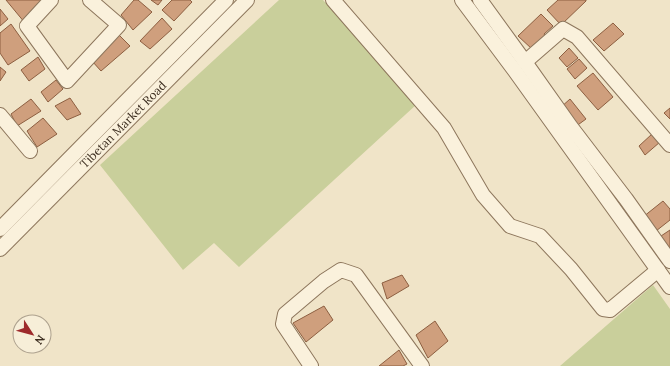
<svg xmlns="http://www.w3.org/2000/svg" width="670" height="366" viewBox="0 0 670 366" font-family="Lora,serif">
<rect width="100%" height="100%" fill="#f0e4c8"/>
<!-- green -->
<path fill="#c9cf9b" d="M 279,0 L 323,0 L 417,104 L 239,267 L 214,243 L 183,270 L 100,165 Z
M 653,285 L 670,309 L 670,366 L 560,366 Z"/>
<!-- building -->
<path fill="#cf9f7d" stroke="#8d5f41" d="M 6,0 L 47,0 L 25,23 Z
M 134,0 L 138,0 L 152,12 L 133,30 L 121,15 Z
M 151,0 L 162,0 L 158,5 Z
M 172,0 L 190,0 L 192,2 L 174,21 L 162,10 Z
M 558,0 L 586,0 L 586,1 L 561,25 L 547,10 Z
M 0,9 L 8,19 L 0,26 Z
M 541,14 L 553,26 L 544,34 L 546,37 L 532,49 L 518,36 Z
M 162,18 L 172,29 L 150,49 L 140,41 Z
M 613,23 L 624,34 L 604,51 L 593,40 Z
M 11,24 L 30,51 L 8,65 L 0,53 L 0,33 Z
M 119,35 L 130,46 L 101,71 L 92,61 Z
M 569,48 L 578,58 L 567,67 L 559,58 Z
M 38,57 L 45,69 L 29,81 L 21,70 Z
M 579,59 L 587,68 L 575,79 L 567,69 Z
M 0,67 L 6,72 L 0,81 Z
M 593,73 L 613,97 L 598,110 L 577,86 Z
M 56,80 L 63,89 L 48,102 L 41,92 Z
M 70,98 L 81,114 L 67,120 L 55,106 Z
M 31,99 L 41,111 L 17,126 L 11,114 Z
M 570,99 L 586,119 L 575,127 L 560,108 Z
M 670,108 L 670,119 L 664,113 Z
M 43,118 L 57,134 L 37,147 L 27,131 Z
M 652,134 L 660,142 L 645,155 L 639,146 Z
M 663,201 L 670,209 L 670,220 L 656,231 L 643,217 Z
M 670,230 L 670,252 L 658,238 Z
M 402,275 L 409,286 L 387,299 L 382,283 Z
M 324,306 L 333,320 L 306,342 L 293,323 Z
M 435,321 L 448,341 L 428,358 L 416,335 Z
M 399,350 L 407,364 L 403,366 L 379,366 Z"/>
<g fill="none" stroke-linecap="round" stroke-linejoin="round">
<defs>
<g id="minor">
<path d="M 51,0 L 27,26 L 67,81 L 119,25 L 90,0"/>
<path d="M 333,0 L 444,128 L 483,195 L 510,226 L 540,236 L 571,269 L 603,309 L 610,310 L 658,270"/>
<path d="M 462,0 L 515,71 L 670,287"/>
<path d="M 480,0 L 525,62 L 571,127 L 626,199 L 670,261"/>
<path d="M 525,62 L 563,29 L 577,37 L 670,145"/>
<path d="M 0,115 L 30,151"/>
<path d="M 0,229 L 226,0"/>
<path id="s1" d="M 0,249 L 247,0"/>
<path d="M 311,366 L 283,324 L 285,314 L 324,281 L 341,270 L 356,275 L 422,366"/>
</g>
</defs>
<!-- minor casing -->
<use href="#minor" stroke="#8d765c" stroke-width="16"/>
<!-- minor -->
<use href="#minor" stroke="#faf1dc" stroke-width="14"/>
</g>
<g text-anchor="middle" stroke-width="3" stroke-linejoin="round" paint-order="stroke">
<!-- street labels -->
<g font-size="12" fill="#3d2e20" stroke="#f7eed8">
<text dy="4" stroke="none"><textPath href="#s1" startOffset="175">Tibetan Market Road</textPath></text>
</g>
</g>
<!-- north arrow -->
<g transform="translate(32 334) rotate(126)"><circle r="19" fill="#f7eed8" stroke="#ada18e"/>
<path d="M0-3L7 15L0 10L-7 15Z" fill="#9e2a2b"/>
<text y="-6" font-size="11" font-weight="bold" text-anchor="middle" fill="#3d2e20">N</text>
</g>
</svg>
